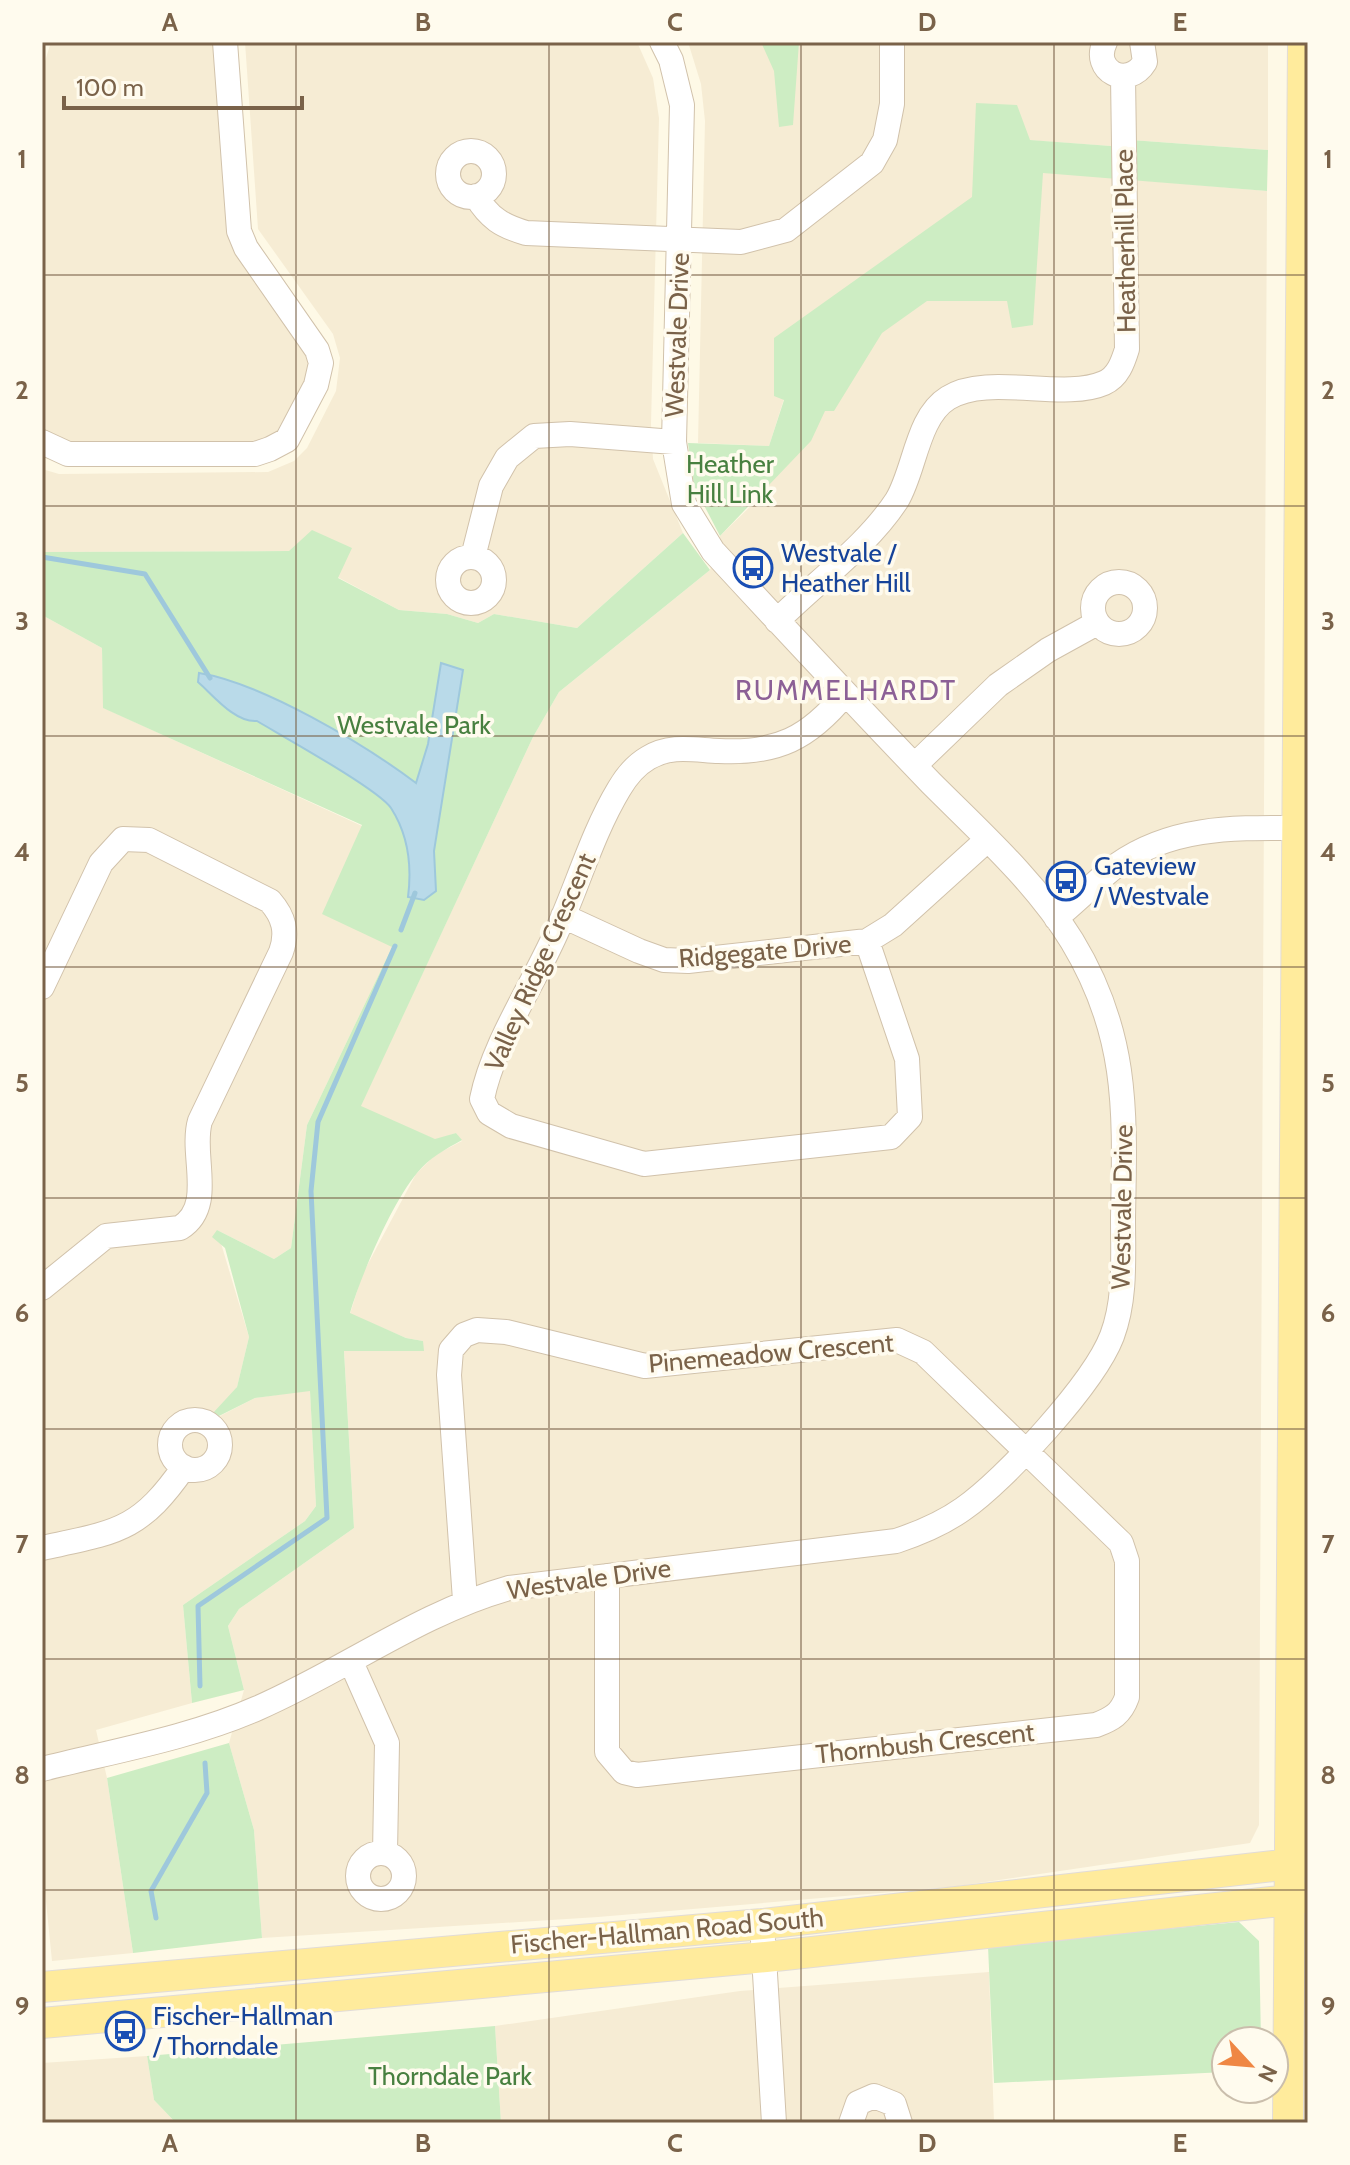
<svg xmlns="http://www.w3.org/2000/svg" width="1350" height="2165" viewBox="0 0 1350 2165" font-family="Cabin,sans-serif">
<rect width="100%" height="100%" fill="#fef9e6"/>
<!-- residential -->
<path fill="#f6ecd4" d="M 51,42 L 214,42 L 227,230 L 309,357 L 310,372 L 276,433 L 259,441 L 69,445 L 46,431 L 42,71 Z
M 245,42 L 637,42 L 653,78 L 659,118 L 651,424 L 653,459 L 683,533 L 577,628 L 494,614 L 478,623 L 447,614 L 399,610 L 289,551 L 42,552 L 42,469 L 59,474 L 268,472 L 294,461 L 307,448 L 336,391 L 340,358 L 333,334 L 258,229 Z
M 688,42 L 1268,42 L 1268,150 L 1131,140 L 1111,146 L 1011,139 L 998,178 L 805,333 L 769,446 L 698,443 L 705,121 L 701,84 Z
M 1024,170 L 1267,191 L 1259,1825 L 1250,1843 L 951,1887 L 598,1917 L 262,1938 L 254,1830 L 229,1743 L 244,1690 L 228,1626 L 239,1609 L 354,1528 L 344,1350 L 423,1351 L 423,1341 L 406,1338 L 350,1314 L 362,1275 L 416,1174 L 435,1155 L 462,1141 L 456,1133 L 436,1140 L 360,1107 L 533,737 L 559,692 L 710,570 L 720,536 L 760,497 L 845,367 Z
M 42,615 L 102,648 L 104,708 L 362,826 L 392,947 L 307,1125 L 291,1248 L 274,1259 L 217,1230 L 249,1337 L 237,1387 L 218,1417 L 255,1398 L 310,1390 L 316,1506 L 305,1521 L 183,1605 L 192,1703 L 96,1730 L 107,1778 L 133,1953 L 52,1961 L 42,1861 Z
M 989,1972 L 994,2123 L 501,2123 L 495,2026 L 740,1991 Z
M 147,2056 L 154,2100 L 176,2123 L 42,2123 L 42,2063 Z"/>
<!-- green -->
<path fill="#cdedc3" d="M 761,42 L 799,42 L 793,125 L 779,127 L 774,71 Z
M 976,103 L 1017,105 L 1030,140 L 1111,146 L 1131,140 L 1268,150 L 1267,191 L 1043,173 L 1033,325 L 1012,328 L 1007,301 L 927,301 L 882,333 L 834,411 L 825,411 L 811,441 L 720,536 L 694,486 L 688,443 L 769,446 L 784,400 L 774,396 L 774,338 L 972,197 Z
M 312,530 L 352,548 L 338,578 L 399,610 L 447,614 L 478,623 L 494,614 L 577,628 L 683,533 L 710,570 L 559,692 L 533,737 L 361,1106 L 435,1139 L 456,1133 L 462,1140 C 446,1149 429,1158 417,1173 C 392,1203 361,1275 350,1313 L 406,1338 L 423,1341 L 424,1351 L 344,1351 L 354,1528 L 239,1609 L 228,1626 L 244,1690 L 192,1703 L 183,1605 L 305,1521 L 316,1506 L 310,1391 L 255,1398 L 217,1417 L 213,1413 L 237,1387 L 249,1337 L 225,1248 L 212,1237 L 217,1230 L 274,1259 L 291,1248 L 307,1125 L 392,947 L 322,914 L 362,825 L 103,708 L 102,648 L 42,615 L 42,552 L 289,551 Z
M 229,1743 L 254,1830 L 262,1938 L 133,1953 L 107,1778 Z
M 1239,1922 L 1259,1941 L 1261,2041 L 1226,2041 L 1226,2072 L 994,2083 L 988,1946 Z
M 495,2026 L 501,2123 L 176,2123 L 154,2100 L 147,2056 Z"/>
<!-- water -->
<path fill="#b9dae9" stroke="#9ec8dc" stroke-width="2" d="M 441,663 L 463,670 L 434,851 L 436,891 L 424,900 L 408,897 C 412,866 409,836 391,808 C 378,789 282,736 257,721 C 235,723 213,695 198,682 L 199,673 C 262,683 364,744 416,783 L 428,744 Z"/>
<g fill="none" stroke-linecap="round" stroke-linejoin="round">
<!-- stream -->
<path stroke="#9ec8dc" stroke-width="5" d="M 42,557 L 145,574 L 210,678
M 401,930 L 415,893
M 200,1686 L 198,1606 L 327,1518 L 311,1191 L 318,1122 L 395,946
M 156,1918 L 151,1891 L 207,1793 L 205,1763"/>
<defs>
<path id="minor" d="M 1105,42 C 1091,71 1128,90 1145,62 L 1142,42
M448 174a23 23 0 1 1 46 0a23 23 0 1 1-46 0Z
M 476,196 C 489,218 502,226 526,233 L 741,242 L 786,230 L 872,163 L 885,140 L 892,104 L 892,42
M 42,442 L 68,454 L 255,454 L 270,449 L 287,440 L 316,385 L 321,363 L 317,350 L 246,248 L 239,231 L 225,42
M448 580a23 23 0 1 1 46 0a23 23 0 1 1-46 0Z
M 473,557 L 491,486 L 507,458 L 534,436 L 570,434 L 674,442
M1093 608a26 26 0 1 1 52 0a26 26 0 1 1-52 0Z
M 777,621 C 816,582 867,546 897,500 C 915,470 917,417 948,398 C 987,373 1063,401 1104,383 C 1118,377 1123,362 1127,349 L 1123,77
M 845,694 C 809,738 777,754 719,751 C 694,750 671,744 648,758 C 636,765 626,777 619,789 C 592,834 578,885 556,933 C 533,985 493,1044 482,1099 L 489,1113 L 511,1126 L 644,1164 L 891,1137 L 910,1117 L 907,1059 L 867,941
M 915,765 L 998,685 L 1048,650 L 1097,623
M 563,916 L 639,951 L 664,960 L 688,961 L 867,941 L 893,925 L 987,840
M 1056,918 C 1077,901 1096,881 1117,865 C 1175,824 1241,828 1308,828
M 42,987 L 101,863 L 123,839 L 149,840 L 270,901 C 284,917 288,932 281,952 L 200,1121 C 190,1155 216,1206 180,1228 L 106,1236 L 42,1288
M170 1445a25 25 0 1 1 50 0a25 25 0 1 1-50 0Z
M 42,1548 C 116,1532 139,1532 184,1467
M 465,1600 L 449,1375 L 451,1350 L 464,1335 L 477,1330 L 506,1332 L 645,1366 L 897,1340 L 923,1352 L 1121,1543 L 1127,1561 L 1127,1697 C 1121,1714 1112,1719 1096,1725 L 637,1775 L 624,1772 L 607,1752 L 607,1576
M 351,1662 L 387,1743 L 385,1853
M 42,1769 C 114,1751 190,1738 258,1708 C 343,1671 420,1613 509,1588 L 896,1541 C 920,1533 942,1524 963,1509 C 1005,1480 1094,1383 1112,1336 C 1126,1299 1123,1257 1123,1218 C 1125,1113 1129,1035 1072,941 C 1035,881 980,832 931,783 C 857,706 785,629 713,551 L 684,504 L 674,442 L 682,105 L 671,60 L 662,42
M358 1876a23 23 0 1 1 46 0a23 23 0 1 1-46 0Z
M 762,1924 L 774,2123
M 851,2123 L 858,2103 L 874,2096 L 894,2104 L 900,2123"/>
<path id="major" d="M 42,1987 L 762,1924 L 1308,1862
M 42,2023 L 766,1957 L 1308,1898
M 1288,2123 L 1303,42"/>
</defs>
<!-- minor casing -->
<use href="#minor" stroke="#d1c2ab" stroke-width="26"/>
<!-- major casing -->
<use href="#major" stroke="#e2dcd7" stroke-width="32"/>
<!-- minor -->
<use href="#minor" stroke="#fff" stroke-width="24"/>
<!-- major -->
<use href="#major" stroke="#ffeb9c" stroke-width="30"/>
</g>
<!-- grid -->
<path fill="none" stroke="#7a6249" stroke-width="2" stroke-opacity="0.55" d="M 296,42 L 296,2123M 549,42 L 549,2123M 801,42 L 801,2123M 1054,42 L 1054,2123M 42,275 L 1308,275M 42,506 L 1308,506M 42,736 L 1308,736M 42,967 L 1308,967M 42,1198 L 1308,1198M 42,1429 L 1308,1429M 42,1659 L 1308,1659M 42,1890 L 1308,1890"/>
<!-- icons -->
<defs>
<symbol id="bus-ring" viewBox="-11 -11 22 22"><circle r="9.5" fill="#fffbee" stroke="#1a4fb4" stroke-width="1.5"/><path d="M-5-6H5V4H4V6H2V4H-2V6H-4V4H-5ZM-3.5-4V0h7V-4ZM-3.5 1.2v1.5H-2V1.2ZM2 1.2v1.5H3.5V1.2Z" fill="#1a4fb4"/></symbol>
</defs>
<g fill-rule="evenodd">
<use href="#bus-ring" x="731" y="546" width="44" height="44"/>
<use href="#bus-ring" x="1044" y="859" width="44" height="44"/>
<use href="#bus-ring" x="103" y="2009" width="44" height="44"/>
</g>
<g text-anchor="middle" stroke-width="7" stroke-linejoin="round" paint-order="stroke">
<!-- street labels -->
<g font-size="26" fill="#7a6249" stroke="#fffbee">
<text transform="translate(1125 241) rotate(-91)" y="9">Heatherhill Place</text>
<text transform="translate(677 335) rotate(-88)" y="9">Westvale Drive</text>
<text transform="translate(765 951) rotate(-5)" y="9">Ridgegate Drive</text>
<text transform="translate(540 962) rotate(-66)" y="9">Valley Ridge Crescent</text>
<text transform="translate(1122 1207) rotate(-89)" y="9">Westvale Drive</text>
<text transform="translate(771 1353) rotate(-5)" y="9">Pinemeadow Crescent</text>
<text transform="translate(589 1579) rotate(-8)" y="9">Westvale Drive</text>
<text transform="translate(925 1743) rotate(-6)" y="9">Thornbush Crescent</text>
<text transform="translate(667 1931) rotate(-5)" y="9">Fischer-Hallman Road South</text>
</g>
<!-- park labels -->
<g font-size="26" fill="#488040" stroke="#fffbee">
<text x="730" y="473">Heather<tspan x="730" dy="30">Hill Link</tspan></text>
<text x="414" y="734">Westvale Park</text>
<text x="450" y="2085">Thorndale Park</text>
</g>
<!-- transit labels -->
<g font-size="26" fill="#164399" stroke="#fffbee" text-anchor="start">
<text x="781" y="562">Westvale /<tspan x="781" dy="30">Heather Hill</tspan></text>
<text x="1094" y="875">Gateview<tspan x="1094" dy="30">/ Westvale</tspan></text>
<text x="153" y="2025">Fischer-Hallman<tspan x="153" dy="30">/ Thorndale</tspan></text>
</g>
<!-- neighbourhood labels -->
<g font-size="28" letter-spacing="2" fill="#8c6096" stroke="#fffbee">
<text x="846" y="700">RUMMELHARDT</text>
</g>
</g>
<!-- border -->
<rect width="1350" height="2165" fill="none" stroke="#fffbee" stroke-width="88"/>
<!-- north arrow -->
<g transform="translate(1250 2065) rotate(116)"><circle r="38" fill="#fffbee" stroke="#cabeac" stroke-width="2"/>
<path d="M0-6L14 30L0 20L-14 30Z" fill="#ef8744"/>
<text y="-12" font-size="22" font-weight="bold" text-anchor="middle" fill="#7a6249">N</text>
</g>
<!-- scale -->
<path d="M64 96v12h238v-12" fill="none" stroke="#7a6249" stroke-width="4"/>
<text x="76" y="96" font-size="24" fill="#7a6249" stroke="#fffbee" stroke-width="6" paint-order="stroke">100 m</text>
<rect x="44" y="44" width="1262" height="2077" fill="none" stroke="#7a6249" stroke-width="3"/>
<g font-size="26" text-anchor="middle" font-weight="bold" fill="#7a6249">
<text x="170" y="31">A</text>
<text x="423" y="31">B</text>
<text x="675" y="31">C</text>
<text x="927" y="31">D</text>
<text x="1180" y="31">E</text>
<text x="22" y="168">1</text>
<text x="1328" y="168">1</text>
<text x="22" y="399">2</text>
<text x="1328" y="399">2</text>
<text x="22" y="630">3</text>
<text x="1328" y="630">3</text>
<text x="22" y="861">4</text>
<text x="1328" y="861">4</text>
<text x="22" y="1092">5</text>
<text x="1328" y="1092">5</text>
<text x="22" y="1322">6</text>
<text x="1328" y="1322">6</text>
<text x="22" y="1553">7</text>
<text x="1328" y="1553">7</text>
<text x="22" y="1784">8</text>
<text x="1328" y="1784">8</text>
<text x="22" y="2015">9</text>
<text x="1328" y="2015">9</text>
<text x="170" y="2152">A</text>
<text x="423" y="2152">B</text>
<text x="675" y="2152">C</text>
<text x="927" y="2152">D</text>
<text x="1180" y="2152">E</text>
</g>
</svg>
